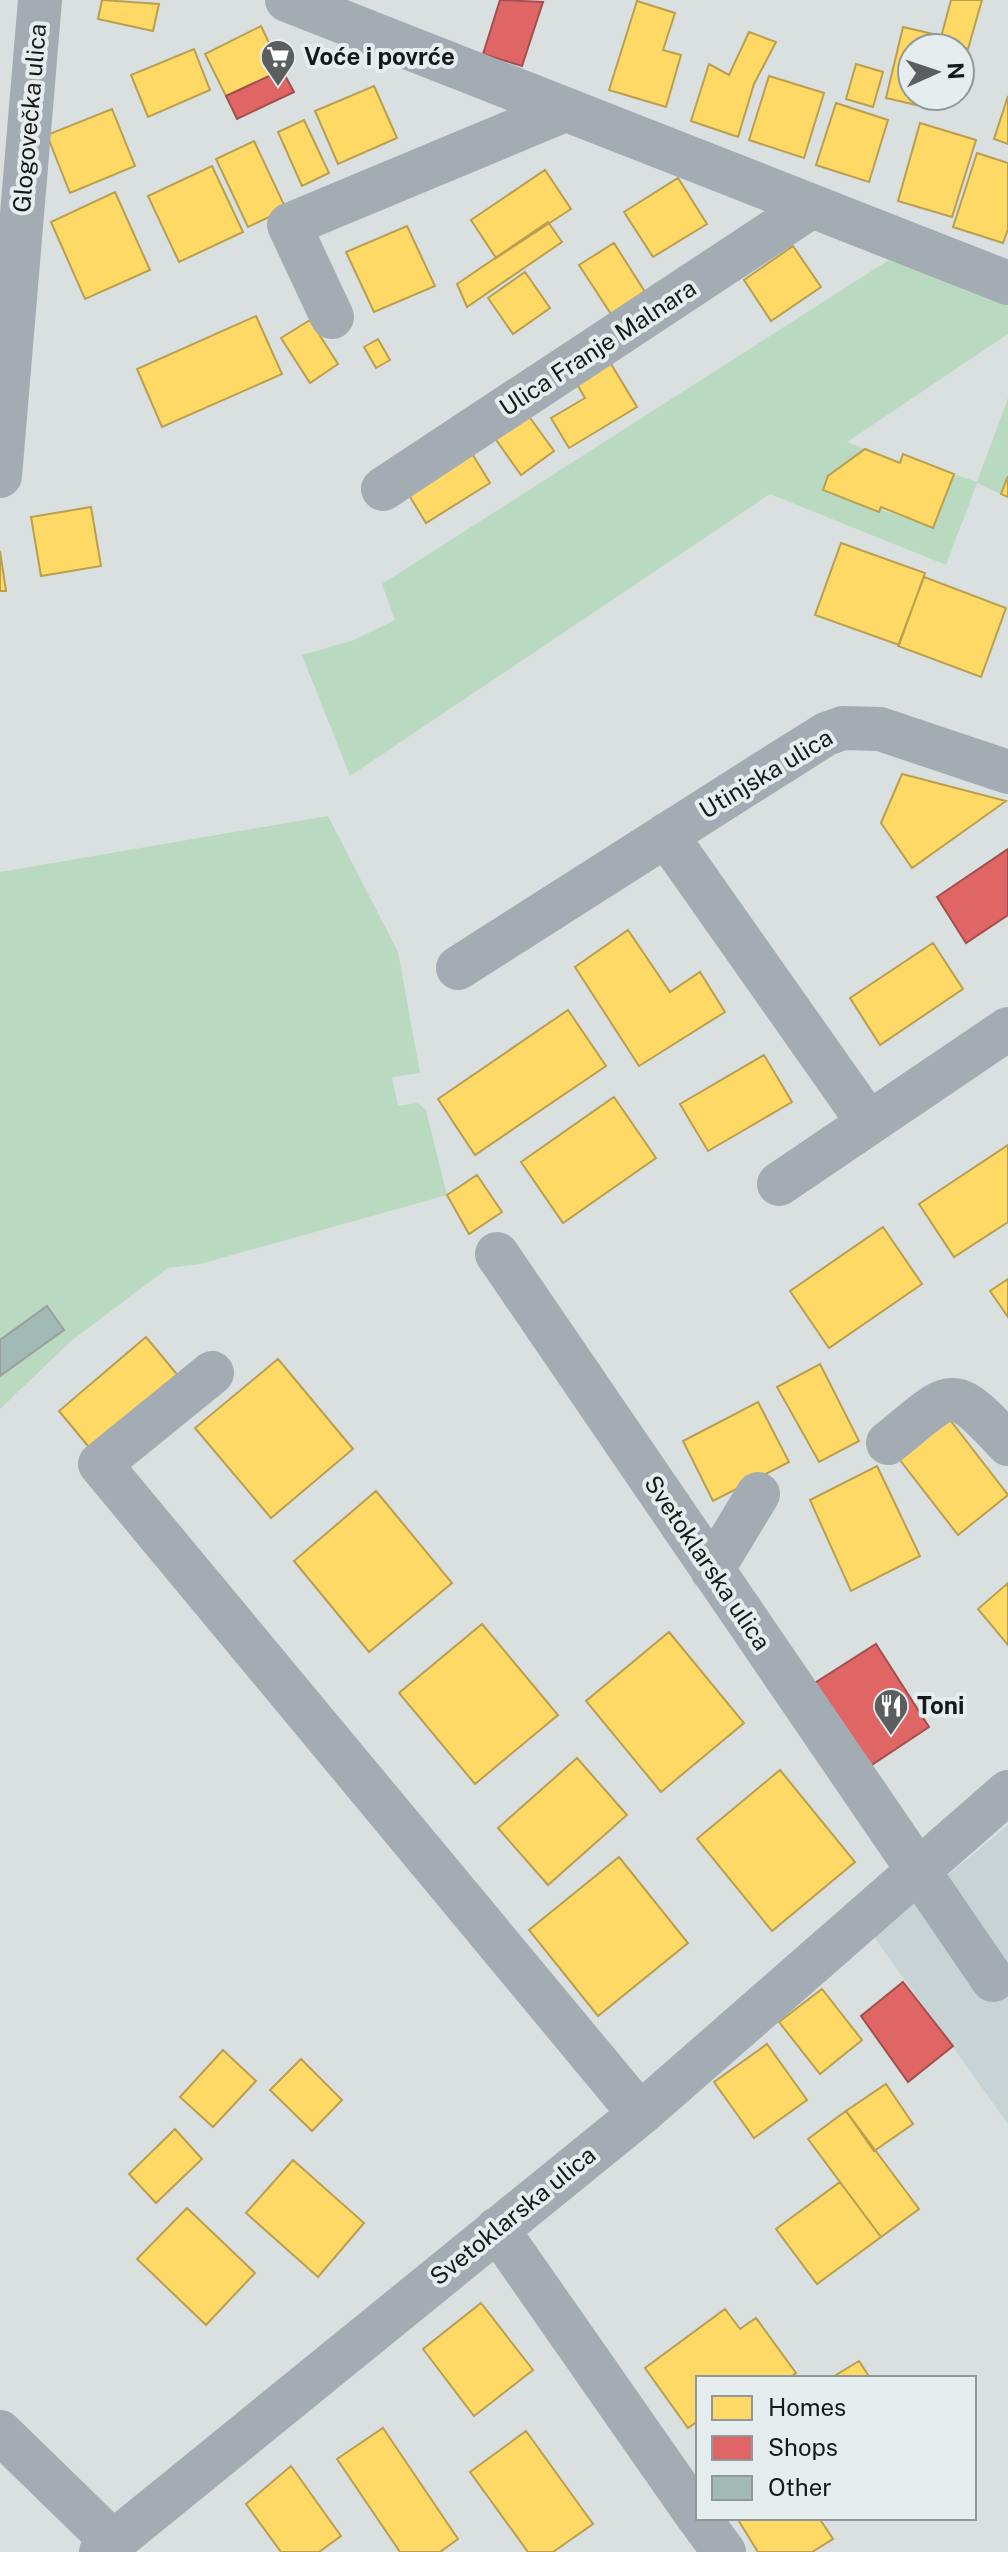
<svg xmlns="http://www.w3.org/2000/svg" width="1008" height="2552" viewBox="0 0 1008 2552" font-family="'Public Sans',sans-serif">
<rect width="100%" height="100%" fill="#dadfe0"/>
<!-- built -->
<path fill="#c8d3d5" d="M 1008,1825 L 1008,2124 L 874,1937 Z"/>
<!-- green -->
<path fill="#b9dac0" d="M 895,256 L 1008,304 L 1008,334 L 847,442 L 865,449 L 829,476 L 823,489 L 933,528 L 954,474 L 977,482 L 1008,398 L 1008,476 L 1001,494 L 977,483 L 946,565 L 770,494 L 350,776 L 302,655 L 354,640 L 395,620 L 382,584 Z
M 328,816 L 398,952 L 420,1073 L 392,1077 L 398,1106 L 418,1103 L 426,1110 L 447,1195 L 200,1264 L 168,1268 L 71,1341 L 0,1409 L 0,872 Z"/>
<!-- homes -->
<path fill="#ffd966" stroke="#b99f4f" stroke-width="2" d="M 102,0 L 159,4 L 153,31 L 98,19 Z
M 951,0 L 982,0 L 968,49 L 940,41 Z
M 637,1 L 675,13 L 663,50 L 681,55 L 666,107 L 609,90 Z
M 261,26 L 282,70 L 226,96 L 205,54 Z
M 903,27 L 933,34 L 929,48 L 912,48 L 912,96 L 918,96 L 916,105 L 886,98 Z
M 749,32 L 776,42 L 754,84 L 738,137 L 691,121 L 709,64 L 729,75 Z
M 194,49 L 210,90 L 148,117 L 131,75 Z
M 856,64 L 883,72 L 873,107 L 846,99 Z
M 769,76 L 824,93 L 804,158 L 749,140 Z
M 374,86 L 397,138 L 338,164 L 315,111 Z
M 1008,96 L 1008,144 L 994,139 Z
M 836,103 L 888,120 L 869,182 L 816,165 Z
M 112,109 L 135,166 L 70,193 L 47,135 Z
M 304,120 L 329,173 L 302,186 L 278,132 Z
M 920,123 L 976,140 L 952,217 L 898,201 Z
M 254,141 L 286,209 L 248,227 L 216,159 Z
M 977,153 L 1008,163 L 1008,229 L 1003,243 L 953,227 Z
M 212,166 L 243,232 L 179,262 L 148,196 Z
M 545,170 L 571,209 L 496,258 L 471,220 Z
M 678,178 L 707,224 L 653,257 L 624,212 Z
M 115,192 L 150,270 L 85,299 L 51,222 Z
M 548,222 L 562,242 L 467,307 L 457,284 Z
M 407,226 L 435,286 L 374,312 L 346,252 Z
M 614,243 L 645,292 L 611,314 L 579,265 Z
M 793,246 L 821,287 L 771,321 L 744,280 Z
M 525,272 L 550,308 L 513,334 L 488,298 Z
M 256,316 L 282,374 L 162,427 L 137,369 Z
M 310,320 L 338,364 L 310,383 L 281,338 Z
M 378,339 L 390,360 L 376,368 L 364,347 Z
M 605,354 L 637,407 L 569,448 L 551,418 L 585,398 L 571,374 Z
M 520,404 L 554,451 L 521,475 L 487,427 Z
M 468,447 L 490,483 L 426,523 L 404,487 Z
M 865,449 L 900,463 L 903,454 L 954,474 L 933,528 L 881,507 L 879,512 L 823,490 L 828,476 Z
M 1008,476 L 1008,497 L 1001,494 Z
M 91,507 L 101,566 L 41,576 L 31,517 Z
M 841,543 L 925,573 L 899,645 L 815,615 Z
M 0,551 L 6,591 L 0,591 Z
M 924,577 L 1006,608 L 981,677 L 898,646 Z
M 902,774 L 1006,801 L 912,868 L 881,823 Z
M 628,930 L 670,992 L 700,972 L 725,1012 L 639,1066 L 575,967 Z
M 933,943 L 963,989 L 880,1045 L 850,998 Z
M 568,1010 L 606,1066 L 475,1155 L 438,1099 Z
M 764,1055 L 792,1102 L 708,1151 L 680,1104 Z
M 614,1097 L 656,1158 L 563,1223 L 521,1162 Z
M 1008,1145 L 1008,1222 L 954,1257 L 919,1204 Z
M 477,1175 L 502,1212 L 469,1234 L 447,1195 Z
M 883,1227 L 922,1284 L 829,1348 L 790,1291 Z
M 1008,1279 L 1008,1317 L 990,1291 Z
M 146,1337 L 180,1378 L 93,1452 L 59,1411 Z
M 278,1359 L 353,1449 L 271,1518 L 195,1428 Z
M 820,1364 L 859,1441 L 819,1462 L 777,1387 Z
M 758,1402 L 789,1462 L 713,1501 L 683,1441 Z
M 947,1416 L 1008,1495 L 958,1535 L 896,1455 Z
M 877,1466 L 920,1556 L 851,1591 L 810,1500 Z
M 376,1491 L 452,1583 L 369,1652 L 294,1561 Z
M 1008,1583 L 1008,1645 L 978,1609 Z
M 482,1624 L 558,1715 L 475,1784 L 399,1693 Z
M 669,1632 L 744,1723 L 661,1792 L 586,1701 Z
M 577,1758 L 627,1815 L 548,1885 L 498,1828 Z
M 780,1770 L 855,1862 L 772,1931 L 697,1839 Z
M 619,1857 L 688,1943 L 598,2016 L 529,1930 Z
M 822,1989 L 862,2040 L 820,2074 L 779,2022 Z
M 767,2044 L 807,2100 L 754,2138 L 714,2082 Z
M 223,2050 L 256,2081 L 213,2127 L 180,2097 Z
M 301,2059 L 342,2100 L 312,2131 L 270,2090 Z
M 886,2084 L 913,2124 L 874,2151 L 846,2111 Z
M 846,2111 L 919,2209 L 881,2237 L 808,2139 Z
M 175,2129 L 202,2159 L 156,2203 L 129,2174 Z
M 293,2160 L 364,2223 L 318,2277 L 246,2213 Z
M 840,2182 L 881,2237 L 817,2284 L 776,2229 Z
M 187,2208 L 255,2273 L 206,2325 L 137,2259 Z
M 481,2303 L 533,2370 L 474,2416 L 423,2349 Z
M 725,2309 L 740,2329 L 756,2318 L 796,2373 L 789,2378 L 698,2378 L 698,2421 L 688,2428 L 645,2368 Z
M 859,2361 L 870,2378 L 831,2378 Z
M 383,2428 L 458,2539 L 440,2552 L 400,2552 L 337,2459 Z
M 526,2431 L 593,2524 L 553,2552 L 528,2552 L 470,2472 Z
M 291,2466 L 341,2536 L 319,2552 L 281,2552 L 246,2504 Z
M 737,2518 L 819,2518 L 833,2539 L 812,2552 L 758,2552 Z"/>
<!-- shops -->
<path fill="#e06666" stroke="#a34f4f" stroke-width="2" d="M 500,0 L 543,2 L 522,66 L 483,54 Z
M 282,70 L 294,92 L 237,119 L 226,96 Z
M 1008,849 L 1008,915 L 966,943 L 937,897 Z
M 876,1644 L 929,1727 L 867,1768 L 813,1684 Z
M 903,1982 L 953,2046 L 908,2082 L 861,2016 Z"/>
<!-- building -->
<path fill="#a1bab6" stroke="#9b9e9f" stroke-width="2" d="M 47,1306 L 64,1330 L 0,1376 L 0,1340 Z"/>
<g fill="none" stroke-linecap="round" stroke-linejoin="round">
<!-- minor -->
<path stroke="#a3acb3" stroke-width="44" d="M 287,0 L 1008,283
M 332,317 L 289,225 L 565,110
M 0,476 L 40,0
M 383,489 L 812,206
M 666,835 L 868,1122
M 458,968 L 742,787 L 826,734 L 843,728 L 880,729 L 1008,772
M 779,1184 L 1008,1029
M 497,1254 L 993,1980
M 212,1373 L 100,1464 L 640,2114
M 888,1443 C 952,1392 949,1379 1008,1444
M 712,1570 L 758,1494
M 497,2229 L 698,2517
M 0,2432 L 113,2542
M 699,2518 L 724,2552
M 101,2552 L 640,2114 L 1008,1792"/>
</g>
<!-- icons -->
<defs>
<symbol id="supermarket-pin" viewBox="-11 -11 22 30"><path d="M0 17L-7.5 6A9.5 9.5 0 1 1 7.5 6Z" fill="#5b5e5f" stroke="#e5edef"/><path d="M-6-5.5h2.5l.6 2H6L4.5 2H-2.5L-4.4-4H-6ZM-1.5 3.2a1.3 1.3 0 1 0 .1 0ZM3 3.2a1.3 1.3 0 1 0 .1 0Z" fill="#fff"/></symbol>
<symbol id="restaurant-pin" viewBox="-11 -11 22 30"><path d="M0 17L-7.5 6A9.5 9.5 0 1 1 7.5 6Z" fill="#5b5e5f" stroke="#e5edef"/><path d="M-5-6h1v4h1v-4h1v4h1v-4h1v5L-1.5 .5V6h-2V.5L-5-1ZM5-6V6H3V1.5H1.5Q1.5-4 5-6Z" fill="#fff"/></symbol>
</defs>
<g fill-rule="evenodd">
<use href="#supermarket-pin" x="258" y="37" width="40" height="54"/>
<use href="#restaurant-pin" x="871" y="1686" width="40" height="54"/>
</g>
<g text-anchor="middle" stroke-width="8" stroke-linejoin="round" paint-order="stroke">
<!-- poi labels -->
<g font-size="24" font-weight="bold" fill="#161919" stroke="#e5edef" text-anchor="start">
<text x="304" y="65">Voće i povrće</text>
<text x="917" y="1714">Toni</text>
</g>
<!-- street labels -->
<g font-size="24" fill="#161919" stroke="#e5edef">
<text transform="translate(30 118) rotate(-85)" y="8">Glogovečka ulica</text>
<text transform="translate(598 348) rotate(-33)" y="8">Ulica Franje Malnara</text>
<text transform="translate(766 774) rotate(-31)" y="8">Utinjska ulica</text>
<text transform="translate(707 1563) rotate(56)" y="8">Svetoklarska ulica</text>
<text transform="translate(513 2216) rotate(-39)" y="8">Svetoklarska ulica</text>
</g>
</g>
<!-- legend -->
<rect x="696" y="2376" width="280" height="144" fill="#e5edef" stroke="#929899" stroke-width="2"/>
<rect x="712" y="2396" width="40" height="24" fill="#ffd966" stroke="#929899" stroke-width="2"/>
<text x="768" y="2416" font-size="24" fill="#161919">Homes</text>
<rect x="712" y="2436" width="40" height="24" fill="#e06666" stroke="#929899" stroke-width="2"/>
<text x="768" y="2456" font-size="24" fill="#161919">Shops</text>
<rect x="712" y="2476" width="40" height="24" fill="#a1bab6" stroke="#929899" stroke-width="2"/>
<text x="768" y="2496" font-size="24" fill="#161919">Other</text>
<!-- north arrow -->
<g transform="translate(936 72) rotate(87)"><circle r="38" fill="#e5edef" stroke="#929899" stroke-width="2"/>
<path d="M0-6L14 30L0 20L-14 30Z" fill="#5b5e5f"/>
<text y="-12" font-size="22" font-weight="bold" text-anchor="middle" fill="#161919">N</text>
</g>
</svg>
